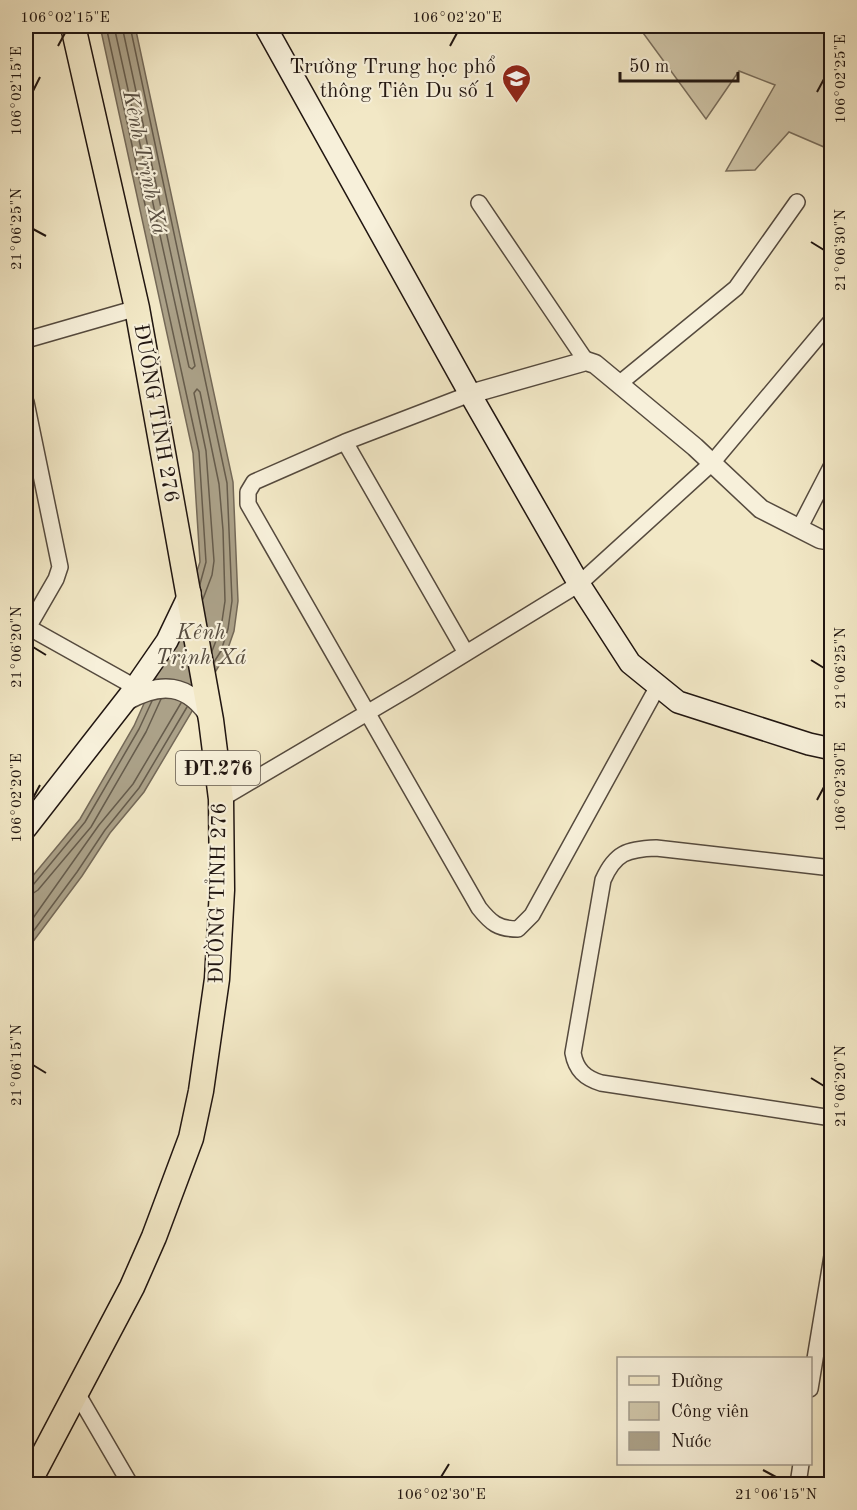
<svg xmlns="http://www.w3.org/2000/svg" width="857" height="1510" viewBox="0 0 857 1510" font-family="'Old Standard TT',serif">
<rect width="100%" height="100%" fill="#f2e8c6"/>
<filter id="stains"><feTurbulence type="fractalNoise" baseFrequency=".00333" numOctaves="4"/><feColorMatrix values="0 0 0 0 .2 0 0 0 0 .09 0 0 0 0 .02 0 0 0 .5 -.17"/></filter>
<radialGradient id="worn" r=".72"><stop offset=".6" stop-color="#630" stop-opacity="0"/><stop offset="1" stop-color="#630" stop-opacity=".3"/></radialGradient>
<!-- green -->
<path fill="#cec4a7" stroke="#786d5c" stroke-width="1.5" d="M 638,26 L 831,26 L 831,150 L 789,132 L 755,170 L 726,171 L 775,85 L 739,71 L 706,119 Z"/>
<!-- water -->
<path fill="#aba188" stroke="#746958" stroke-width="1.5" d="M 100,26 L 135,26 L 233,482 L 238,601 L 234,631 L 226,654 L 144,792 L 110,833 L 82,876 L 26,951 L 26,884 L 80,819 L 134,726 L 179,625 L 200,562 L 193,453 Z"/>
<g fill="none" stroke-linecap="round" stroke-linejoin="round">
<!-- shore -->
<path stroke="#665c4c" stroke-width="1.5" d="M 106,26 L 199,452 L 206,562 L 200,584
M 114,26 L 189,367 L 192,369 L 195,366 L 122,26
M 130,26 L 227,483 L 232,601 L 228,629 L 221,651 L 214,662
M 203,599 L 212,575 L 214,561 L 206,451 L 194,393 L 197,389 L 200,392 L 219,484 L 223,530 L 225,601 L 221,628 L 212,651
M 26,887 L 33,885 L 85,822 L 139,729 L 152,701
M 26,895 L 32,894 L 38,890 L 91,827 L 146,732 L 161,699
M 26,928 L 99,825 L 133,784 L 181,703
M 26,941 L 77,872 L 105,830 L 139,788 L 187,707"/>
<defs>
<path id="minor" d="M 479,203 L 586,361
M 26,340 L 137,308
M 620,383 L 736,288 L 797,202
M 470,394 L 345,442 L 254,482 L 248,492 L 248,504 L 479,908 C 491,923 498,929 518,929 L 532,915 L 658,686
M 26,402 L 60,567 L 56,579 L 26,631
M 345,442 L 466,653
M 799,529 L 832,465
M 26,626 L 135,687
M 221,799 L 411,687 L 579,584 L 712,463 L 832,320
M 832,868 L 656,848 C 627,849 615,853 603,880 L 573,1053 C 576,1070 585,1078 601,1083 L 832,1118
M 810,1389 L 832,1256
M 77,1393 L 130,1484
M 798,1484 L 801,1464"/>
<path id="tertiary" d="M 470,394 L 586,361 L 595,364 L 695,447 L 761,509 L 820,539 L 832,541
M 126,701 C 160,682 188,682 211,719"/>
<path id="secondary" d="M 265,26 L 470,394 L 579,584 L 630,663 L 678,702 L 809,744 L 832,749
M 26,828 L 129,696 L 167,641 L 190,593"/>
<path id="primary" d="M 28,1484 L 132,1287 L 154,1237 L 191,1138 L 201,1091 L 217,979 L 222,890 L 221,799 L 211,720 L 137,308 L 73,26"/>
</defs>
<!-- minor casing -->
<use href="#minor" stroke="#554a3e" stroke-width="18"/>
<!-- tertiary casing -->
<use href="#tertiary" stroke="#554a3e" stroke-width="21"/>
<!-- secondary casing -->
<use href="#secondary" stroke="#211611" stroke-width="24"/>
<!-- primary casing -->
<use href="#primary" stroke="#211611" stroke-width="27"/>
<!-- minor -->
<use href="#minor" stroke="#f7f0da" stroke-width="15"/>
<!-- tertiary -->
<use href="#tertiary" stroke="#f7f0da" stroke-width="18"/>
<!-- secondary -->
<use href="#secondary" stroke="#f7f0da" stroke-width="21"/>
<!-- primary -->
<use href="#primary" stroke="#f2e8c6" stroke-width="24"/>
</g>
<!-- ticks -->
<path fill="none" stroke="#211611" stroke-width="2" d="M 58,46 L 65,33M 450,46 L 457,33M 33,91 L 40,77M 817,92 L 824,79M 33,229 L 46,236M 811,242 L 824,250M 33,647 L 46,655M 811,660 L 824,668M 33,798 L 40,785M 817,800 L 824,787M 33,1065 L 46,1073M 811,1078 L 824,1086M 763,1470 L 776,1477M 441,1477 L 449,1464"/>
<!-- icons -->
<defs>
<symbol id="school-pin" viewBox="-11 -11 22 30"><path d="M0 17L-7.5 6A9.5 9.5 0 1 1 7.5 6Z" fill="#8f2418" stroke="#f7f0da"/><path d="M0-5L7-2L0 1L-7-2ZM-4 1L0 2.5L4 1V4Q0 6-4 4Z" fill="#fff"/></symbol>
</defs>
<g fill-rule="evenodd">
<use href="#school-pin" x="500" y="62" width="33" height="45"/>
</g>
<g text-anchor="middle" stroke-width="4.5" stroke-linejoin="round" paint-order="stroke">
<!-- shield labels -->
<rect fill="#f7f0da" stroke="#61574d" stroke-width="1.5" x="176" y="751" width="84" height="34" rx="4.5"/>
<g font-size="20" font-weight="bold" fill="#211611">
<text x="218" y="775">ĐT.276</text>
</g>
<!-- poi labels -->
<g font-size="21" fill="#211611" stroke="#f7f0da" text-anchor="end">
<text x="496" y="73">Trường Trung học phổ<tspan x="496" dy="24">thông Tiên Du số 1</tspan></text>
</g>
<!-- street labels -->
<g font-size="21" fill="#211611" stroke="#f7f0da">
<text transform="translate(157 413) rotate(80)" y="7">ĐƯỜNG TỈNH 276</text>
<text transform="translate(217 893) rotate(-89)" y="7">ĐƯỜNG TỈNH 276</text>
</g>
<!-- water labels -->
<g font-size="22" font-style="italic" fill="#584e41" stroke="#f7f0da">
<text transform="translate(146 162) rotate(78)" y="8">Kênh Trịnh Xá</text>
<text x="201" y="639">Kênh<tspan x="201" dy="25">Trịnh Xá</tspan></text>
</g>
</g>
<!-- margin -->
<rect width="857" height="1510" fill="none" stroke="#f2e8c6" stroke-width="66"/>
<!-- legend -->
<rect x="617" y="1357" width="195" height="108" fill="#f7f0da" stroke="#a1998a" stroke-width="1.5"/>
<rect x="629" y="1376" width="30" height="9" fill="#f2e8c6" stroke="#a1998a" stroke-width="1.5"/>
<text x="671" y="1387" font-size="18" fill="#211611">Đường</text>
<rect x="629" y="1402" width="30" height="18" fill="#cec4a7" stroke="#a1998a" stroke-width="1.5"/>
<text x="671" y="1417" font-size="18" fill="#211611">Công viên</text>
<rect x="629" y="1432" width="30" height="18" fill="#aba188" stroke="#a1998a" stroke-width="1.5"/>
<text x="671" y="1447" font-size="18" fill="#211611">Nước</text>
<!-- scale -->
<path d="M620 72v9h118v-9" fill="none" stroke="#211611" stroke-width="3"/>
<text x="629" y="72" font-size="18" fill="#211611" stroke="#f7f0da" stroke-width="4.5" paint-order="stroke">50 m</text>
<rect x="33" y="33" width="791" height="1444" fill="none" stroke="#211611" stroke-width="2"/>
<g font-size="15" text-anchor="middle" fill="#211611">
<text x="65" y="22">106°02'15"E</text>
<text x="457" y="22">106°02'20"E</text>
<text transform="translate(840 79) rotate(-90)" y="5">106°02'25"E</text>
<text transform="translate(16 91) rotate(-90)" y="5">106°02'15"E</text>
<text transform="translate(16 229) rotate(-90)" y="5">21°06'25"N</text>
<text transform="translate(840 250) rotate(-90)" y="5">21°06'30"N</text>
<text transform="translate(16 647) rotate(-90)" y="5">21°06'20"N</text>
<text transform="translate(840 668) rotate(-90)" y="5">21°06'25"N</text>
<text transform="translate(840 787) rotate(-90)" y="5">106°02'30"E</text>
<text transform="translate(16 798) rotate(-90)" y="5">106°02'20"E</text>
<text transform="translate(16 1065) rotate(-90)" y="5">21°06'15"N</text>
<text transform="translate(840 1086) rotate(-90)" y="5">21°06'20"N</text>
<text x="441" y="1499">106°02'30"E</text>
<text x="776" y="1499">21°06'15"N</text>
</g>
<rect width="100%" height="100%" filter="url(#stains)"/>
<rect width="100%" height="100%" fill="url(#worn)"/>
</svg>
